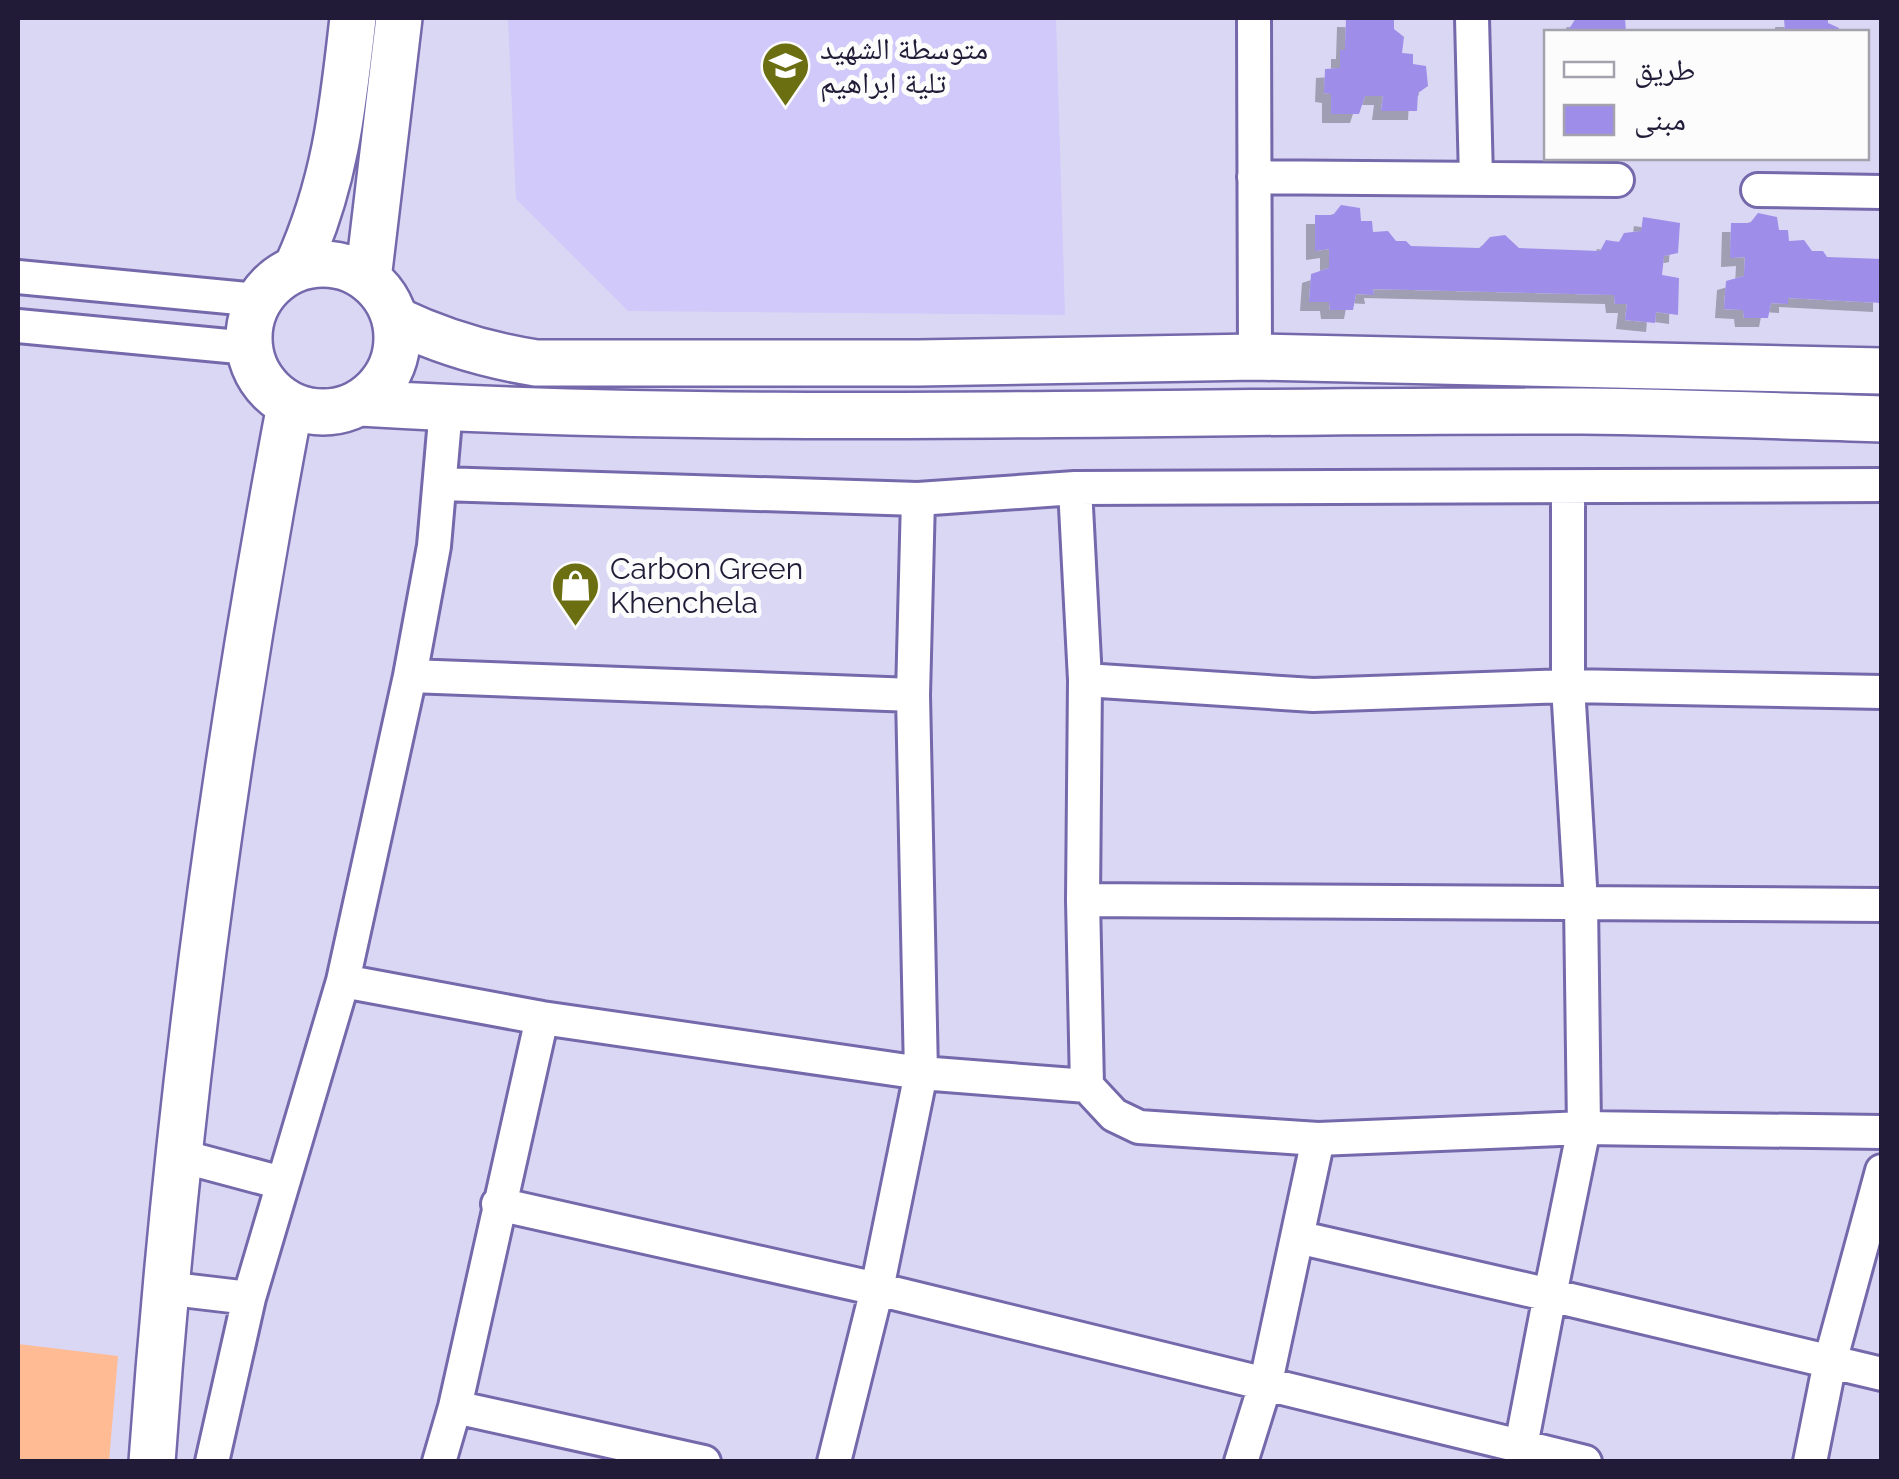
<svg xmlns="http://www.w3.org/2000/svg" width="1899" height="1479" viewBox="0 0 1899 1479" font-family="Raleway,'Noto Naskh Arabic',sans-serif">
<defs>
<filter id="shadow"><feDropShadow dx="-9" dy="9" stdDeviation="0" flood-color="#0004"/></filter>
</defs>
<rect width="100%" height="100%" fill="#dad7f4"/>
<!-- built -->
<path fill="#d0c9fa" d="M 508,18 L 1056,18 L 1065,315 L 628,311 L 516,199 Z"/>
<!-- green -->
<path fill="#ffbb93" d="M 18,1344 L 118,1356 L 109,1461 L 18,1461 Z"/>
<!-- building -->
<path fill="#9e8de9" filter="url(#shadow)" d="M 1346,18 L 1394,19 L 1394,29 L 1404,37 L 1402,53 L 1413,54 L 1413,64 L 1426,66 L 1428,86 L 1418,93 L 1417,111 L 1381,111 L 1383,96 L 1365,96 L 1359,114 L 1331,114 L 1331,94 L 1324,93 L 1325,69 L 1340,68 L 1340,50 L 1345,50 Z
M 1576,18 L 1625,18 L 1626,32 L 1567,32 Z
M 1784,18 L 1828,18 L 1828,23 L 1839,28 L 1838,32 L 1785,32 Z
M 1341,205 L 1360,208 L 1361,221 L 1372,221 L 1373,232 L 1388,231 L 1396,241 L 1406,241 L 1411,246 L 1480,248 L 1490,237 L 1505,235 L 1519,248 L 1600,251 L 1606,240 L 1619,242 L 1624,233 L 1641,231 L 1643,217 L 1680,223 L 1678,253 L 1664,256 L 1662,275 L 1679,278 L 1678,315 L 1656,312 L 1655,323 L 1625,320 L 1627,304 L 1615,304 L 1614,295 L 1373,289 L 1374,295 L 1356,294 L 1353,310 L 1330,310 L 1329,302 L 1309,302 L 1311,274 L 1329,268 L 1329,249 L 1315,251 L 1315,215 L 1333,215 Z
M 1758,213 L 1777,217 L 1779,230 L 1788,230 L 1789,241 L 1804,240 L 1812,251 L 1823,251 L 1827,257 L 1882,259 L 1882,303 L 1788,298 L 1788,304 L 1771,303 L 1768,318 L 1744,318 L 1743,310 L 1724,309 L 1726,281 L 1744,276 L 1745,257 L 1730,258 L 1731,223 L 1750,223 Z"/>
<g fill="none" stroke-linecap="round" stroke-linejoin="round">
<defs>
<path id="street" d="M 1254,18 L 1255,357
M 1472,18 L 1476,179
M 1254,177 L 1617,180
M 1758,190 L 1882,192
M 18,277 L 259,300
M 18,326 L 249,348
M 441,484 L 918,499 L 1075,488 L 1882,485
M 1568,487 L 1568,686 L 1581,903 L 1584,1128 L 1550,1295 L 1882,1374
M 410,676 L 913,695
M 1085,680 L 1313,695 L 1568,686 L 1882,692
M 1083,900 L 1882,905
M 343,981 L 542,1018 L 921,1073 L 1087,1086 L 1083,900 L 1085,680 L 1075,488
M 1087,1086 L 1114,1115 L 1139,1127 L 1318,1139 L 1584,1128 L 1882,1132
M 177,1155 L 282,1183
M 498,1204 L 877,1289 L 1585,1462
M 1297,1237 L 1550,1295 L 1521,1446
M 164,1288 L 249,1298
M 455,1407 L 704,1462
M 212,1462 L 249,1298 L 343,981 L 410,676 L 434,546 L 446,408
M 439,1462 L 455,1407 L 542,1018
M 834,1462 L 877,1289 L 921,1073 L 913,695 L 918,499
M 1241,1462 L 1266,1382 L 1318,1139
M 1810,1462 L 1830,1362 L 1882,1171"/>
<path id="secondary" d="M249 338a74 74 0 1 1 148 0a74 74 0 1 1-148 0Z
M 296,269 C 335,185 343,108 353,18
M 368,279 L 399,18
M 396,320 C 442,342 485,355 536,363 L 918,363 L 1255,357 L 1882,371
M 360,403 C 767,427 1176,409 1583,411 C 1683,412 1782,416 1882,419
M 152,1462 C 177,1107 224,754 290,405"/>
</defs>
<!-- street casing -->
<use href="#street" stroke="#7568ab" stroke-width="38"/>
<!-- secondary casing -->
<use href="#secondary" stroke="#7568ab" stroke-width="50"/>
<!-- street -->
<use href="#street" stroke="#fff" stroke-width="32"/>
<!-- secondary -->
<use href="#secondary" stroke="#fff" stroke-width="45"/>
</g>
<!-- icons -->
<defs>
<symbol id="school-pin" viewBox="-11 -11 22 30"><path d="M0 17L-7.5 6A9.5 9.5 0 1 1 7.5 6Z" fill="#6b6e11" stroke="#fcfcfc"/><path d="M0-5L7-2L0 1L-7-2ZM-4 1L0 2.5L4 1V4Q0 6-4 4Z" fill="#fff"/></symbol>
<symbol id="shop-pin" viewBox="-11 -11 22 30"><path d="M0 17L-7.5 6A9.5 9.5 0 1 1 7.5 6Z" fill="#6b6e11" stroke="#fcfcfc"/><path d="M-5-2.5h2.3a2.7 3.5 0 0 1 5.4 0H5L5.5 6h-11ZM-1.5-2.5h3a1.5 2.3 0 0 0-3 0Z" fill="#fff"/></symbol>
</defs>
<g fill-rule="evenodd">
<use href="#school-pin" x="758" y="38" width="55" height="75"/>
<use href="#shop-pin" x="548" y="558" width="55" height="75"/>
</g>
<g text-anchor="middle" stroke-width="10" stroke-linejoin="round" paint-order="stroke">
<!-- poi labels -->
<g font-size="30" fill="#211b37" stroke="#fcfcfc" text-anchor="start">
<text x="820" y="59">متوسطة الشهيد<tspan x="820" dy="34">تلية ابراهيم</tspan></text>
<text x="610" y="579">Carbon Green<tspan x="610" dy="34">Khenchela</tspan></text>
</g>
</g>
<!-- border -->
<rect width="1899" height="1479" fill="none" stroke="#211b37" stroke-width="40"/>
<!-- legend -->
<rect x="1544" y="30" width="325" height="130" fill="#fcfcfc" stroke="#a4a2ad" stroke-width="2.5"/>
<rect x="1564" y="62" width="50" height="15" fill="#ffffff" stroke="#a4a2ad" stroke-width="2.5"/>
<text x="1634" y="80" font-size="30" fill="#211b37">طريق</text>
<rect x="1564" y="105" width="50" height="30" fill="#9e8de9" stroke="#a4a2ad" stroke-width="2.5"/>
<text x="1634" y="130" font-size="30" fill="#211b37">مبنى</text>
</svg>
